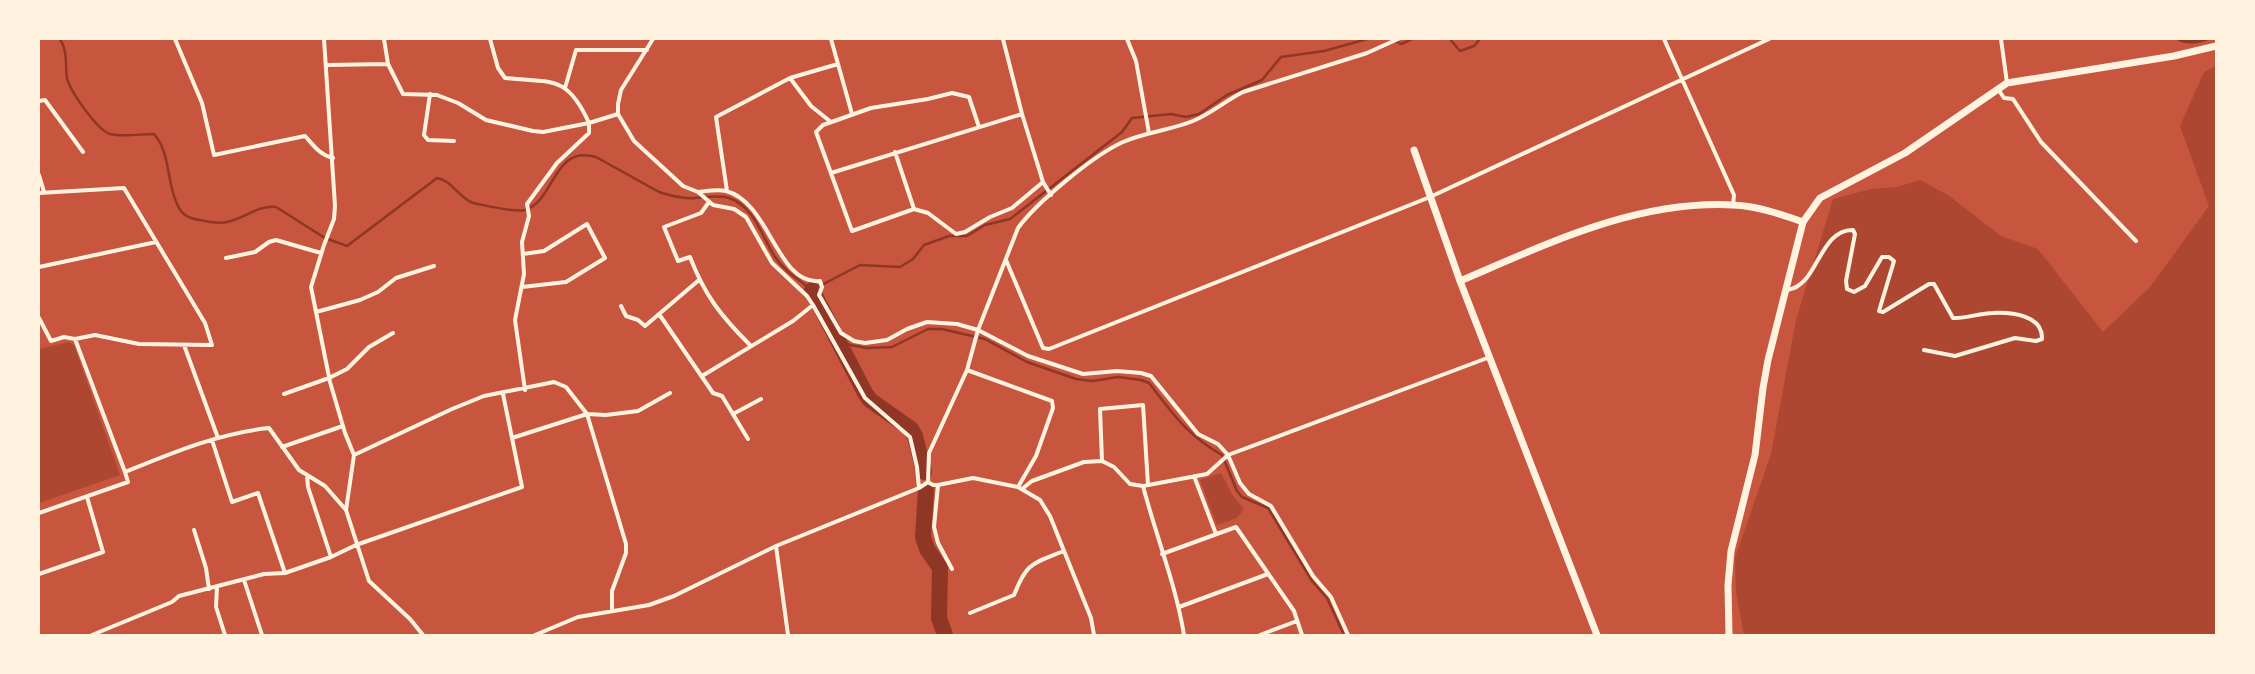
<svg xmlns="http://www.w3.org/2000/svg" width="2255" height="674" viewBox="0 0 2255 674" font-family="'Space Grotesk',sans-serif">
<rect width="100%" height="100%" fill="#c8553d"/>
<!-- green -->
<path fill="#ae4732" d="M 2216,66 L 2216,635 L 1744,635 L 1736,592 L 1735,558 L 1771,454 L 1796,320 L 1833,199 L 1871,189 L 1897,187 L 1920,180 L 1948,195 L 2001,236 L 2038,249 L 2103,332 L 2150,287 L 2209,206 L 2180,126 L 2204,72 Z
M 69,342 L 74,345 L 120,475 L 39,503 L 39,349 Z
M 1221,473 L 1233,496 L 1244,509 L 1237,518 L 1217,525 L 1200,480 Z"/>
<!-- water -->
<path fill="#8f3625" d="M 2176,39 L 2212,39 C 2200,43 2186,47 2176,39 Z"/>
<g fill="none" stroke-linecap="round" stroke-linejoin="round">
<!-- stream -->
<path stroke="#8f3625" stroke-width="2.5" d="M 60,39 C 68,51 65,65 67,78 C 70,91 97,130 110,134 C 122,137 141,134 154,134 C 171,153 166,183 178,206 C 182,215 190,219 200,220 C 209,222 218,224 227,222 C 245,218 258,205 276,207 L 325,238 L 347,246 L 437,178 C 453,181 458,197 473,203 C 484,205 515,213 525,210 C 556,200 552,145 596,157 L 659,192 C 671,196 683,199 695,198 C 706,197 718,195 729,198 C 755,207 762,237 775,257 C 784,271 799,280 812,290 L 860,265 L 900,267 L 913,259 L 924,245 L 949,236 L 967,236 L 985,225 L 1010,219 L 1122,132 L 1132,118 L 1171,114 L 1186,117 L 1199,114 L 1227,95 L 1262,80 L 1281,57 L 1324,51 L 1367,39
M 1391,39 L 1401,44 L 1412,39
M 1450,39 L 1460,51 L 1474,46 L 1480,39
M 836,339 L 850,345 L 867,348 L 892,347 L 928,329 L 942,329 L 985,339 L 1027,362 L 1076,379 L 1093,381 L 1118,377 L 1141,380 L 1149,383 C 1174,415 1186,434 1222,455 L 1237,491 L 1242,497 L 1268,508 L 1312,581 L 1327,598 L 1344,635"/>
<!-- river -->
<path stroke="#8f3625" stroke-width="16" d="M 812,290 L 865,393 L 870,400 L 911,429 L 915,436 L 924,472
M 926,490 L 923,537 L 927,549 L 940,568 L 939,618 L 945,635"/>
<!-- minor -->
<path stroke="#fff3e0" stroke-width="4" d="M 175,39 L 202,103 L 214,155 L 305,136 C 314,146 320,155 333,158
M 324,39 L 335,206 L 334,219 L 324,245 L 311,287 L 330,382 L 345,433 L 354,455 L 346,510 L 369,581 L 410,619 L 423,635
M 384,39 L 388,64 L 403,94 L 437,95 L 458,103 L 486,120 L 533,131 L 543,132 L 589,123 C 567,74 551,83 505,78 L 498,68 L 490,39
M 653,39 L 621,90 L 618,104 L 618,114 L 634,141 L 683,186 L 698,192 L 713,205 L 734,209 L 746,217 L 772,263 L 807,296 L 813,305 L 865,398 L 910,437 L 917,467 L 919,488
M 831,39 L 852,114
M 1003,39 L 1022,114 L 1043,182 L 1051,195
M 1127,39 L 1136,61 L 1149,133
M 1664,39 L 1734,195 L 1733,205
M 2001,39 L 2007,83
M 327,65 L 388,64
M 565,88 L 576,50 L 647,50
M 1998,89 L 2004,98 L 2013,99 L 2041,142 L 2136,241
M 430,94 L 424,135 L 428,140 L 454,141
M 39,101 L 45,100 L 83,152
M 831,122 L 811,106 L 790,78 L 838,64
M 895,152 L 914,209 L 852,231 L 816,132 L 823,125 L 871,108 L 928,99 L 952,93 L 969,97 L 979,127
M 831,173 L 1022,114
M 39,175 L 44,192
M 727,191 L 716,117 L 790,78
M 698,192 C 707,191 717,189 726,191 C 770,202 777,286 820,281 L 822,287 L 819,295 L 841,333 L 854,341 L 865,343 L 887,340 L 907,329 L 927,322 L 957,324 L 978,330 L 1028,356 L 1083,374 L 1117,371 L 1141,373 L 1151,376 L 1198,434 L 1218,444 L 1228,455 L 1240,483 L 1249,494 L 1271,506 L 1313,576 L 1331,597 L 1348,635
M 39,193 L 124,188 L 205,323 L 212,345 L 139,344 L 95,335 L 75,339 L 64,337 L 51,341 L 39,318
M 709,202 L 701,213 L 664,227 L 678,261 L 690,257 C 705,296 721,316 750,345
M 914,209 L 928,213 L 956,234 L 965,232 L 990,217 L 1012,208 L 1043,182
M 226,258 L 255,252 L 269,242 L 276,240 L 321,253
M 1006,260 L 1043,348 L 1049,349 L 1430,197 L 1769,39
M 39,267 L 156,242
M 522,287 L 566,282 L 605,258 L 587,224 L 544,251 L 523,254
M 1788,290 C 1791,289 1796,288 1799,285 C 1818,273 1824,229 1853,230 L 1855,234 L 1846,281 L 1847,289 L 1854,292 L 1865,286 L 1882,257 L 1889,257 L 1894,261 L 1879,311 L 1883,312 L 1929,284 L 1934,284 L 1953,318 C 1966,319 1979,313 1993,313 C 2011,312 2043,315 2042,339 L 2036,341 L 2015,338 L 1955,356 L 1924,350
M 621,306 L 626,316 L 638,320 L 645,326 L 699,280
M 316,312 L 360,300 L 378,292 L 396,278 L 434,266
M 659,314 L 713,393 L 722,396 L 748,439
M 75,339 L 125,472
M 184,345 L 218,438
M 967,370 L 1052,401 L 1053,408 L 1036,456 L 1018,487
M 702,376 L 793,321 L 813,305
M 525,390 L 515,320 L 524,274 L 522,242 L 529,216 L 527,204 L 557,163 L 589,133 L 589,123 L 618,114
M 284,394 L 329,378 L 347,369 L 369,347 L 393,333
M 733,414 L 761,399
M 512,438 L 587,414 L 606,415 L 638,411 L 670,393
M 212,440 L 232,502 L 258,493 L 285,573
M 282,447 L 343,426
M 354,455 L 452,409 L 484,396 L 554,382 L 566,387 L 587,414 L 626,544 L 626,553 L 612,591 L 612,611
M 1102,461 L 1100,409 L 1143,405 L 1148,485
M 307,475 L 308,487 L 331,557
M 1194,476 L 1216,534
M 928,482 L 929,453 L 967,370 L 978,330 L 1018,228 C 1037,202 1094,155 1123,142 C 1146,132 1171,130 1193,121 C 1212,113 1225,101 1243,92 L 1367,53 L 1398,39
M 928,482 L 933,485 L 938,485 L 973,478 L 1018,487 L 1040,500 L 1050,516 L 1091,618 L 1094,635
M 938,485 L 934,527 L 938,543 L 952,569
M 1143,486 C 1156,536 1176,585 1184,635
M 1022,489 L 1032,481 L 1084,462 L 1102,461 L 1114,467 L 1130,484 L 1143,486 L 1207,474 L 1228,455 L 1490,357
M 39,513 L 128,482 L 125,472 C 172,453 219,433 269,428 L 299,470 L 325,486 L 346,510
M 194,530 L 206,568 L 209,589
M 776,546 L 788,635
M 1162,554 L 1236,527 L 1294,611 L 1302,635
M 39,574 L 103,552 L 87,497
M 244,580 L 262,635
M 217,587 L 216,607 L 225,635
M 1179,607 L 1268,574
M 970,613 L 1014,595 C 1027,562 1032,564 1064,551
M 92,635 L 172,602 L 179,596 L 264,574 L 285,573 L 331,557 L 356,545 L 522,487 L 503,394
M 535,635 L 578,617 L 649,605 L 674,596 L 776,546 L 919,488 L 928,482
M 1260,635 L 1297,621"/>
<!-- tertiary -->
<path stroke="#fff3e0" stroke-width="7" d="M 1414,150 L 1460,281 L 1597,635
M 1460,281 C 1547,244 1636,200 1733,205 C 1757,206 1780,214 1803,222"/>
<!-- secondary -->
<path stroke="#fff3e0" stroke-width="7" d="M 1729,635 L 1728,585 L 1731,551 L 1755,455 L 1763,388 L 1768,360 L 1803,222 L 1820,198 L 1905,153 L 2007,83 L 2174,56 L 2216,46"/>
</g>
<!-- border -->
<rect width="2255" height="674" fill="none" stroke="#fff3e0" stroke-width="80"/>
</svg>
